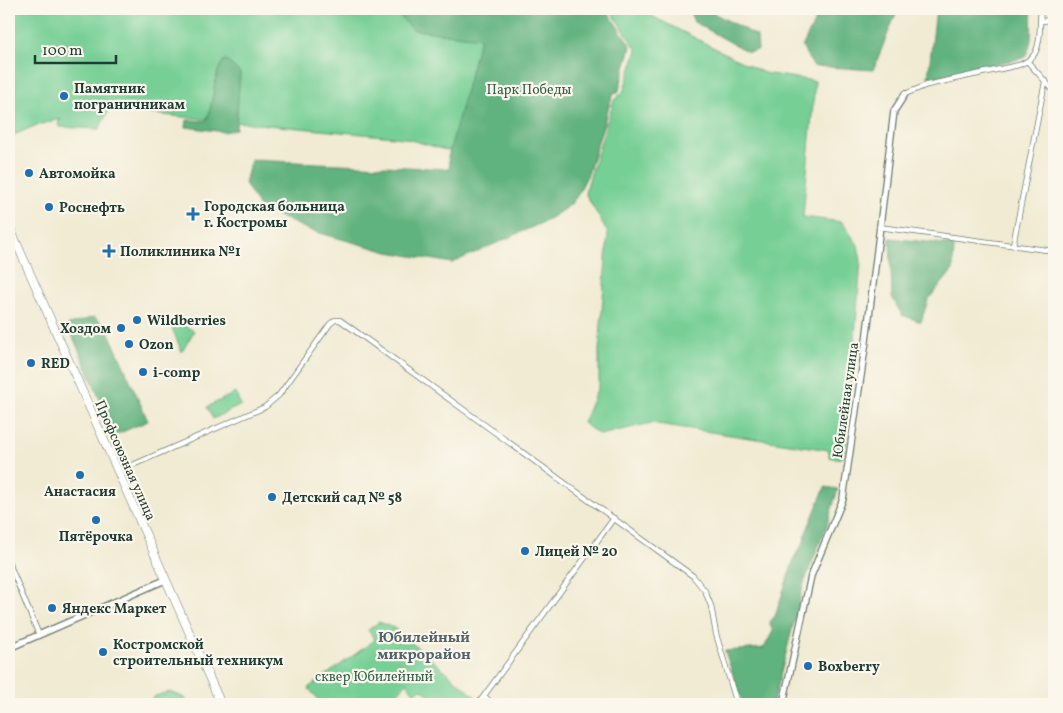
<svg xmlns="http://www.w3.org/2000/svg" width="1063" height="713" viewBox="0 0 1063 713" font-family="Vollkorn,serif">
<rect width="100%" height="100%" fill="#fbf7ec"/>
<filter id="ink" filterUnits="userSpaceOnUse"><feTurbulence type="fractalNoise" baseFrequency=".02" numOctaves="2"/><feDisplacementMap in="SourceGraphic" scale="10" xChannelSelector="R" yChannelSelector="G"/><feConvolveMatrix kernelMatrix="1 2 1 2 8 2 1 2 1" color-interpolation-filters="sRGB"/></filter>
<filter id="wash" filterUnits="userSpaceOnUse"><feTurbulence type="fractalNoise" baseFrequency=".0096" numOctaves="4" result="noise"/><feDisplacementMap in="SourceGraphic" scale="20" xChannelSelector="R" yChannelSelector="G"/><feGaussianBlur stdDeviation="1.12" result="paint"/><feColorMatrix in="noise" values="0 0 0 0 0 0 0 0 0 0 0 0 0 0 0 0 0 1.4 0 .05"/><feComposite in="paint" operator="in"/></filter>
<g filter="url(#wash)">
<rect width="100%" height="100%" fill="#f1ebd3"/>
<!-- green -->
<path fill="#76cf94" stroke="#4a8664" d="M 9,9 L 571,9 L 631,46 L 618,93 L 613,93 L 588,174 L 577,188 L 404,138 L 109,110 L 99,129 L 59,127 L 58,123 L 61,119 L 37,125 L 9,137 Z
M 614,9 L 638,9 L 764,73 L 815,81 L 803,217 L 842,222 L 858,245 L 861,261 L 846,448 L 843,457 L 837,459 L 829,457 L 829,450 L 651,423 L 600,435 L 583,423 L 599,385 L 599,350 L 608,233 L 585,193 L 614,100 L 623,92 L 637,50 L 612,13 Z
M 176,321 L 194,331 L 182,352 L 172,328 Z
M 235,393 L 241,405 L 213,419 L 207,407 Z
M 379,622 L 394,628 L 476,697 L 470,704 L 442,704 L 421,689 L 415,694 L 407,683 L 387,704 L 323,704 L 308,688 L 375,640 L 368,630 Z
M 170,692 L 185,698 L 189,704 L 149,704 L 155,696 Z"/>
<!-- forest -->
<path fill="#60b27e" stroke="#407859" d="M 391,9 L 607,9 L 609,14 L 631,46 L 618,93 L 613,93 L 588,174 L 577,196 L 570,205 L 546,221 L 452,263 L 388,252 L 309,230 L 259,207 L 245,183 L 251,160 L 450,169 L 448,157 L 480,38 L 414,30 Z
M 695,9 L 706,9 L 757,36 L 758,50 L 748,52 L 694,22 L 689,10 Z
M 821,9 L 898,9 L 873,70 L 813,66 L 802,47 Z
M 936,9 L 1032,9 C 1030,27 1035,43 1024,58 L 928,78 Z
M 225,59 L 240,73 L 236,129 L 224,132 L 186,127 L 187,120 L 206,121 C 215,102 212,73 225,59 Z
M 890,238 L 954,245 L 953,270 L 928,300 L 921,322 L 902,315 L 892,297 Z
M 94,317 L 106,326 L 148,421 L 115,435 L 68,325 Z
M 825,487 L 838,489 L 827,525 L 804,583 L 773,704 L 743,704 L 725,651 L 764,648 L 773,631 L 769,623 L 775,616 L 795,556 L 804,542 L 805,535 Z"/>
</g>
<g filter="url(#ink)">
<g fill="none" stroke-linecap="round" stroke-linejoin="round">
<defs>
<path id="minor" d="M 1040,21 L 1054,20
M 1027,61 L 1054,91
M 905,94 L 927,85 L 1019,65 C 1024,63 1030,60 1033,56 C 1042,45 1039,22 1041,9
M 879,227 L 1054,251
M 1013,245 L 1045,82
M 116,470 L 126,468 L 265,407 L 279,395 L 330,324 L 335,320 L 340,320 L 693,576 L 705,591 L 711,606 L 716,634 L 737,704
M 9,563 L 39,635
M 484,696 L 493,704
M 478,704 L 614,518"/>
<path id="tertiary" d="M 9,648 L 165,580
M 783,704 L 811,576 L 843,499 L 866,341 L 894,111 L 905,94"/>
<path id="trunk" d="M 9,226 L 221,704"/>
</defs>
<!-- minor casing -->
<use href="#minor" stroke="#687a6c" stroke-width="6"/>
<!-- tertiary casing -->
<use href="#tertiary" stroke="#687a6c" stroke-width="8"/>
<!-- trunk casing -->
<use href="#trunk" stroke="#687a6c" stroke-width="9"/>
<!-- minor -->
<use href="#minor" stroke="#fff" stroke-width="4.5"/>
<!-- tertiary -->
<use href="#tertiary" stroke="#fff" stroke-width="5.5"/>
<!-- trunk -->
<use href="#trunk" stroke="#fff" stroke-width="8"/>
</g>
</g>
<!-- markers -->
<g fill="#1f6fb2" stroke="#fbf7ec" stroke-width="2">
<circle cx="64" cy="96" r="5"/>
<circle cx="29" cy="173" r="5"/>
<circle cx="49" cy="207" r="5"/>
<path d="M190.5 206.5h5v5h5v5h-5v5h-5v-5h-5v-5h5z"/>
<path d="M106.5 243.5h5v5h5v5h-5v5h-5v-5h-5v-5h5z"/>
<circle cx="137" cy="320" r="5"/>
<circle cx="121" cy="328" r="5"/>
<circle cx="129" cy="344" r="5"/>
<circle cx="31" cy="363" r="5"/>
<circle cx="143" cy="372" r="5"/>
<circle cx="80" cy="475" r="5"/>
<circle cx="272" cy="497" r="5"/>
<circle cx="96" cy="520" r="5"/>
<circle cx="525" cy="551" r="5"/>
<circle cx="52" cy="608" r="5"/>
<circle cx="103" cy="652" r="5"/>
<circle cx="808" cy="666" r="5"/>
</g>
<g text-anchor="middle" stroke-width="4.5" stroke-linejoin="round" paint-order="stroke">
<!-- poi labels -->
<g font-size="14" font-weight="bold" fill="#1f3d34" stroke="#fbf7ec" text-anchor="start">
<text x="74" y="93">Памятник<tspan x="74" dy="16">пограничникам</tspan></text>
<text x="39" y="178">Автомойка</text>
<text x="204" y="211">Городская больница<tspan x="204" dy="16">г. Костромы</tspan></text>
<text x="59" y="212">Роснефть</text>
<text x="120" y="256">Поликлиника №1</text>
<text x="147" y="325">Wildberries</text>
<text x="111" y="333" text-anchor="end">Хоздом</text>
<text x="139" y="349">Ozon</text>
<text x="41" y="368">RED</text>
<text x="153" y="377">i-comp</text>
<text x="80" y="496" text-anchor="middle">Анастасия</text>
<text x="282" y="502">Детский сад № 58</text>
<text x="96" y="541" text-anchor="middle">Пятёрочка</text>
<text x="535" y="556">Лицей № 20</text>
<text x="62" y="613">Яндекс Маркет</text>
<text x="113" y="649">Костромской<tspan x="113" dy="16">строительный техникум</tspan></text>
<text x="818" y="671">Boxberry</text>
</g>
<!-- park labels -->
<g font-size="14" fill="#35624c" stroke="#fbf7ec">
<text x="529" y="94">Парк Победы</text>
<text x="374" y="681">сквер Юбилейный</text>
</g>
<!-- street labels -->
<g font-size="14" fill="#1f3d34" stroke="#fbf7ec">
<text transform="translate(845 400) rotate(-82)" y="5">Юбилейная улица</text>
<text transform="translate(126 460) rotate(66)" y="5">Профсоюзная улица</text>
</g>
<!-- neighbourhood labels -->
<g font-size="15" font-weight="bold" fill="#53636e" stroke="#fbf7ec">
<text x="424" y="642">Юбилейный<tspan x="424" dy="17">микрорайон</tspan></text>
</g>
</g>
<!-- margin -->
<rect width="1063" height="713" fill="none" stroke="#fbf7ec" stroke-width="30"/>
<!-- scale -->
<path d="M35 55v8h81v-8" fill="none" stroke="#1f3d34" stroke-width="2.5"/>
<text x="42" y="55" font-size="15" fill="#1f3d34" stroke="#fbf7ec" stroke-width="4" paint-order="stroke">100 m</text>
</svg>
